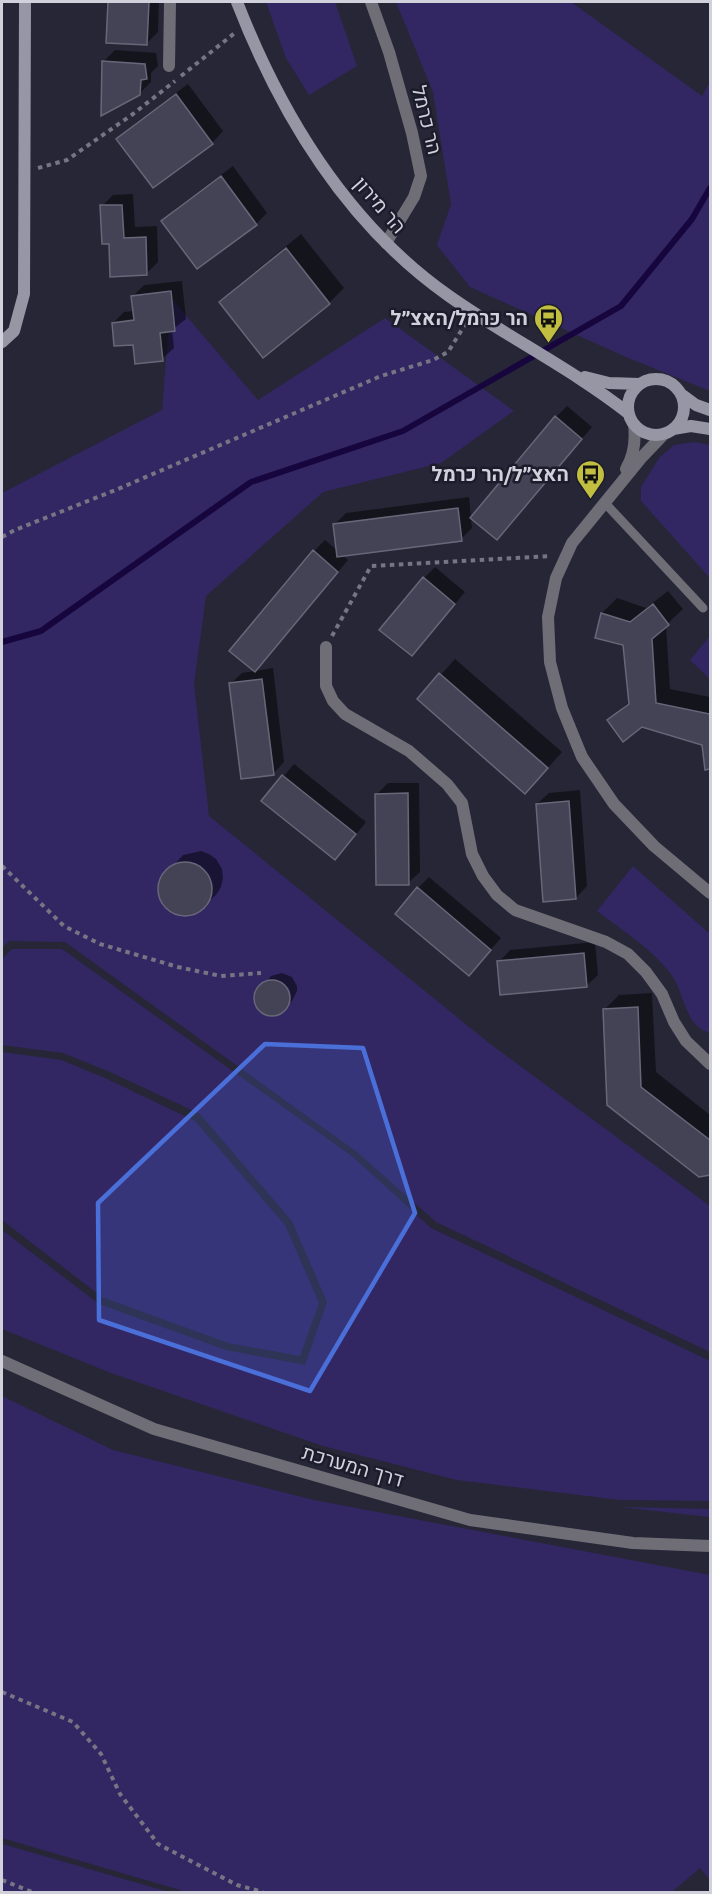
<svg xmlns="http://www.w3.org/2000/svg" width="712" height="1894" viewBox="0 0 712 1894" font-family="'Space Grotesk',Heebo,sans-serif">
<rect width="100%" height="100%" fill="#272636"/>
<!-- green -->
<path fill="#322763" d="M 266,2 L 335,2 L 357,66 L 309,95 L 286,58 Z
M 396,2 L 571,2 L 702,96 L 710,82 L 710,391 L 626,357 L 470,287 L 437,245 L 451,204 L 433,92 Z
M 171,298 L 258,400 L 385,318 L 514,411 L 441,463 L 323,492 L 206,596 L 194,684 L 209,816 L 489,1043 L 710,1206 L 710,1352 L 436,1222 L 357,1152 L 65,942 L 9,941 L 2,948 L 2,493 L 162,410 Z
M 694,442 L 710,445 L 710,578 L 641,501 L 641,487 L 659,458 L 674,445 Z
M 710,636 L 710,679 L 690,660 Z
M 633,866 L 710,934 L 710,1033 C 684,1026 685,993 671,974 C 652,949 622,930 597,911 Z
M 12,949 L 62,949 L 353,1157 L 431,1228 L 710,1361 L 710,1501 L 620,1500 L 457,1480 L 323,1446 L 111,1373 L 2,1329 L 2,1230 L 99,1304 L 226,1350 L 305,1365 L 327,1302 L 292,1221 L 200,1114 L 108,1071 L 63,1053 L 2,1045 L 2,959 Z
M 2,1052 L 61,1060 L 105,1078 L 195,1121 L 285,1225 L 319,1303 L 300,1356 L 228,1343 L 102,1297 L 2,1220 Z
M 2,1396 L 113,1450 L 314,1500 L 710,1575 L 710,1880 L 700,1868 L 672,1892 L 187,1892 L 2,1838 Z
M 620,1507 L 710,1509 L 710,1517 Z
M 2,1844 L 169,1892 L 2,1892 Z"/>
<!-- shadow -->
<path fill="#0007" d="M 109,2 L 159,2 L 158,32 L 147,43 L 108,42 Z
M 115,50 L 156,53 L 158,66 L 151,73 L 151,82 L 139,94 L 104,61 Z
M 188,84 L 223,131 L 212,143 L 118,139 L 129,128 Z
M 233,166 L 267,213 L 256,224 L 163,221 L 175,209 Z
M 133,194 L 135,227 L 157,226 L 158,262 L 147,273 L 111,242 L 102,206 L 113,195 Z
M 301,234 L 344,288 L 329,303 L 221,302 L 236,287 Z
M 182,281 L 186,319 L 172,330 L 174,348 L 162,359 L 134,343 L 113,323 L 124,312 L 134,311 L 133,296 L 144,285 Z
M 567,406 L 592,427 L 497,538 L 556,417 Z
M 469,497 L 472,528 L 461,539 L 342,554 L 348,560 L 266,659 L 314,551 L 325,540 L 338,551 L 335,524 L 346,513 Z
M 435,567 L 465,592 L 423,643 L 424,578 Z
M 668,591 L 683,609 L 666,625 L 670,689 L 710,697 L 710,768 L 707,768 L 703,744 L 642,726 L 609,721 L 630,701 L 624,644 L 597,636 L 602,613 L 617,598 L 646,608 Z
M 455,659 L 562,752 L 540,777 L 419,699 Z
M 273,668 L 284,762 L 273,774 L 230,684 L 242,673 Z
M 294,764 L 366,822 L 346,847 L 263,801 Z
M 388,783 L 419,783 L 420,872 L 408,883 L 377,794 Z
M 580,790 L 587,886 L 576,898 L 537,804 L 549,793 Z
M 201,851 L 209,854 L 216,859 L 222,869 L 223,878 L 221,887 L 216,895 L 196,913 L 188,915 L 178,914 L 170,911 L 164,904 L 160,896 L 159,887 L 162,878 L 183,855 Z
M 429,877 L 501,938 L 469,974 L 418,888 Z
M 595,942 L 598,975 L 586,986 L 499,962 L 510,950 Z
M 282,973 L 292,977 L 297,986 L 297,991 L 292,1001 L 284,1009 L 273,1014 L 263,1012 L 259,1008 L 255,997 L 257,992 L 271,976 Z
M 652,993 L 656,1072 L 710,1115 L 710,1174 L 699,1175 L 609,1104 L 604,1010 L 619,995 Z"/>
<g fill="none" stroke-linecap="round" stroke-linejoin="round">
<!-- stream -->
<path stroke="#17063e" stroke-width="6" d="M 2,642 L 41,631 L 251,482 L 403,431 L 621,306 L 692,219 L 710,188"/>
</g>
<!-- building -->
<path fill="#444355" stroke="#68677a" stroke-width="1.5" d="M 108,2 L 149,2 L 147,45 L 106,43 Z
M 102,61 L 145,64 L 147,79 L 141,80 L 140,95 L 101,116 Z
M 176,94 L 213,144 L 153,188 L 116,139 Z
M 221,176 L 257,225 L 197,269 L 161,221 Z
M 100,205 L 122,205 L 124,238 L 146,237 L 147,275 L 110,277 L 109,244 L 102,244 Z
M 286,248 L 330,304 L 263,358 L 219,302 Z
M 171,291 L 175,331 L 160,333 L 163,361 L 135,364 L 133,345 L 114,346 L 112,323 L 134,320 L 131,296 Z
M 555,416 L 582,439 L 497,540 L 470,518 Z
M 458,508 L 462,541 L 337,557 L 333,524 Z
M 313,550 L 338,572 L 255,672 L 229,651 Z
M 423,577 L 455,604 L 412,656 L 379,630 Z
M 653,604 L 669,625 L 652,639 L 656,703 L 710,714 L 710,769 L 705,770 L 702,745 L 642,727 L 623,742 L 607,720 L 629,704 L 623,645 L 595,638 L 601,613 L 630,622 Z
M 439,673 L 548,768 L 525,794 L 417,699 Z
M 262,679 L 274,775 L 241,779 L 229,683 Z
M 282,775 L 356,834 L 335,860 L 261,801 Z
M 408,793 L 409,885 L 376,885 L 375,794 Z
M 569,801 L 576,899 L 543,902 L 536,804 Z
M158 889a27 27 0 1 1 54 0a27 27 0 1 1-54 0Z
M 417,887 L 491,950 L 469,976 L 395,914 Z
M 584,953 L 587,987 L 500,995 L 497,961 Z
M254 998a18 18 0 1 1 36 0a18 18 0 1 1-36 0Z
M 638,1007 L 641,1087 L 710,1140 L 710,1175 L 699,1177 L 607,1105 L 603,1009 Z"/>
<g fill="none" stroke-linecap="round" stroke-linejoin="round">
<!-- path -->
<path stroke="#767583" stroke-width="4" stroke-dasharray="4.5 4.5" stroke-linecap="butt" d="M 181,76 L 236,32
M 38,168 L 67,160 L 133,114 L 175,81
M 2,537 L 15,530 L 118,489 L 381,376 L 433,360 L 448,352 L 466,323
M 332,636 L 371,566 L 551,556
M 2,866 L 64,926 L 100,944 L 178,967 L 221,976 L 261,973
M 2,1692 L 73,1722 L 101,1754 L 120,1794 L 158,1844 L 237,1885 L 263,1892
M 2,1880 L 32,1892"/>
<!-- lane -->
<path stroke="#6f6e77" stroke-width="9" d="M 605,503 L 703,608"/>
<!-- street -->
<path stroke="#6f6e77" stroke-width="12" d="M 371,2 L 389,52 L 412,133 L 421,176 L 414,197 L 386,243
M 169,66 L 170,2
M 664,434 L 642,457 L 572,543 L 556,578 L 548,617 L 550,662 L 562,708 L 582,757 L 614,804 L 654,846 L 710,893
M 626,469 C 634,455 636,441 634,425
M 326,647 L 326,686 L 333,701 L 345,714 L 409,751 L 447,784 L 462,803 L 472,854 L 483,876 L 497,895 L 515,910 L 606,942 L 628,954 L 646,972 L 662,994 L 674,1022 L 686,1041 L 710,1064
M 2,1361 L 154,1429 L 470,1520 L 633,1543 L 710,1546"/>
<!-- secondary -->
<path stroke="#9796a4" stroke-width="12" d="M 237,2 C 281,115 348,225 449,296 C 507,337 572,369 628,413
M 2,342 L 14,331 L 24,294 L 25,2
M 585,377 L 609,383 L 640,384
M628 407a28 28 0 1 1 56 0a28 28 0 1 1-56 0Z
M 681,394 L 696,405 L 710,410
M 673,429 L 691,426 L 710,429"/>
</g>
<!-- marked area -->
<path fill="#4a6fd9" fill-opacity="0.2" stroke="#4a6fd9" stroke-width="4.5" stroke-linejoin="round" d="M 265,1044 L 363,1048 L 415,1213 L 310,1391 L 99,1320 L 98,1203 Z"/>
<!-- icons -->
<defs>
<symbol id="bus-pin" viewBox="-11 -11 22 30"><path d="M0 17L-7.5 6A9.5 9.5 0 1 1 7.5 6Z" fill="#c1be40" stroke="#1d1c2c"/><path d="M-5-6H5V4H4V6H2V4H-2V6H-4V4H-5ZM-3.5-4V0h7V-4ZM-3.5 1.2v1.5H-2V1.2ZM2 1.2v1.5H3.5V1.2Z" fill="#111"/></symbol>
</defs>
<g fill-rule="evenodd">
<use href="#bus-pin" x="532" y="302" width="33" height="45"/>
<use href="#bus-pin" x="574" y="458" width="33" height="45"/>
</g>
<g text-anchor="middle" stroke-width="5" stroke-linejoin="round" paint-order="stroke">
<!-- street labels -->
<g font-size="20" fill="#d1d1db" stroke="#1d1c2c">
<text transform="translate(427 120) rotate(76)" y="7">הר כרמל</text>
<text transform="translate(380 205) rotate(49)" y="7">הר מירון</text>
<text transform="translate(353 1466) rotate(16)" y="7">דרך המערכת</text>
</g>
<!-- poi labels -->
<g font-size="20" font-weight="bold" fill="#d1d1db" stroke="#1d1c2c" text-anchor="end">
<text x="528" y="325">הר כרמל/האצ״ל</text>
<text x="569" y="481">האצ״ל/הר כרמל</text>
</g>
</g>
<!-- border -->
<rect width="712" height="1894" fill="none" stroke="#d1d1db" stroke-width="6"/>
</svg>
